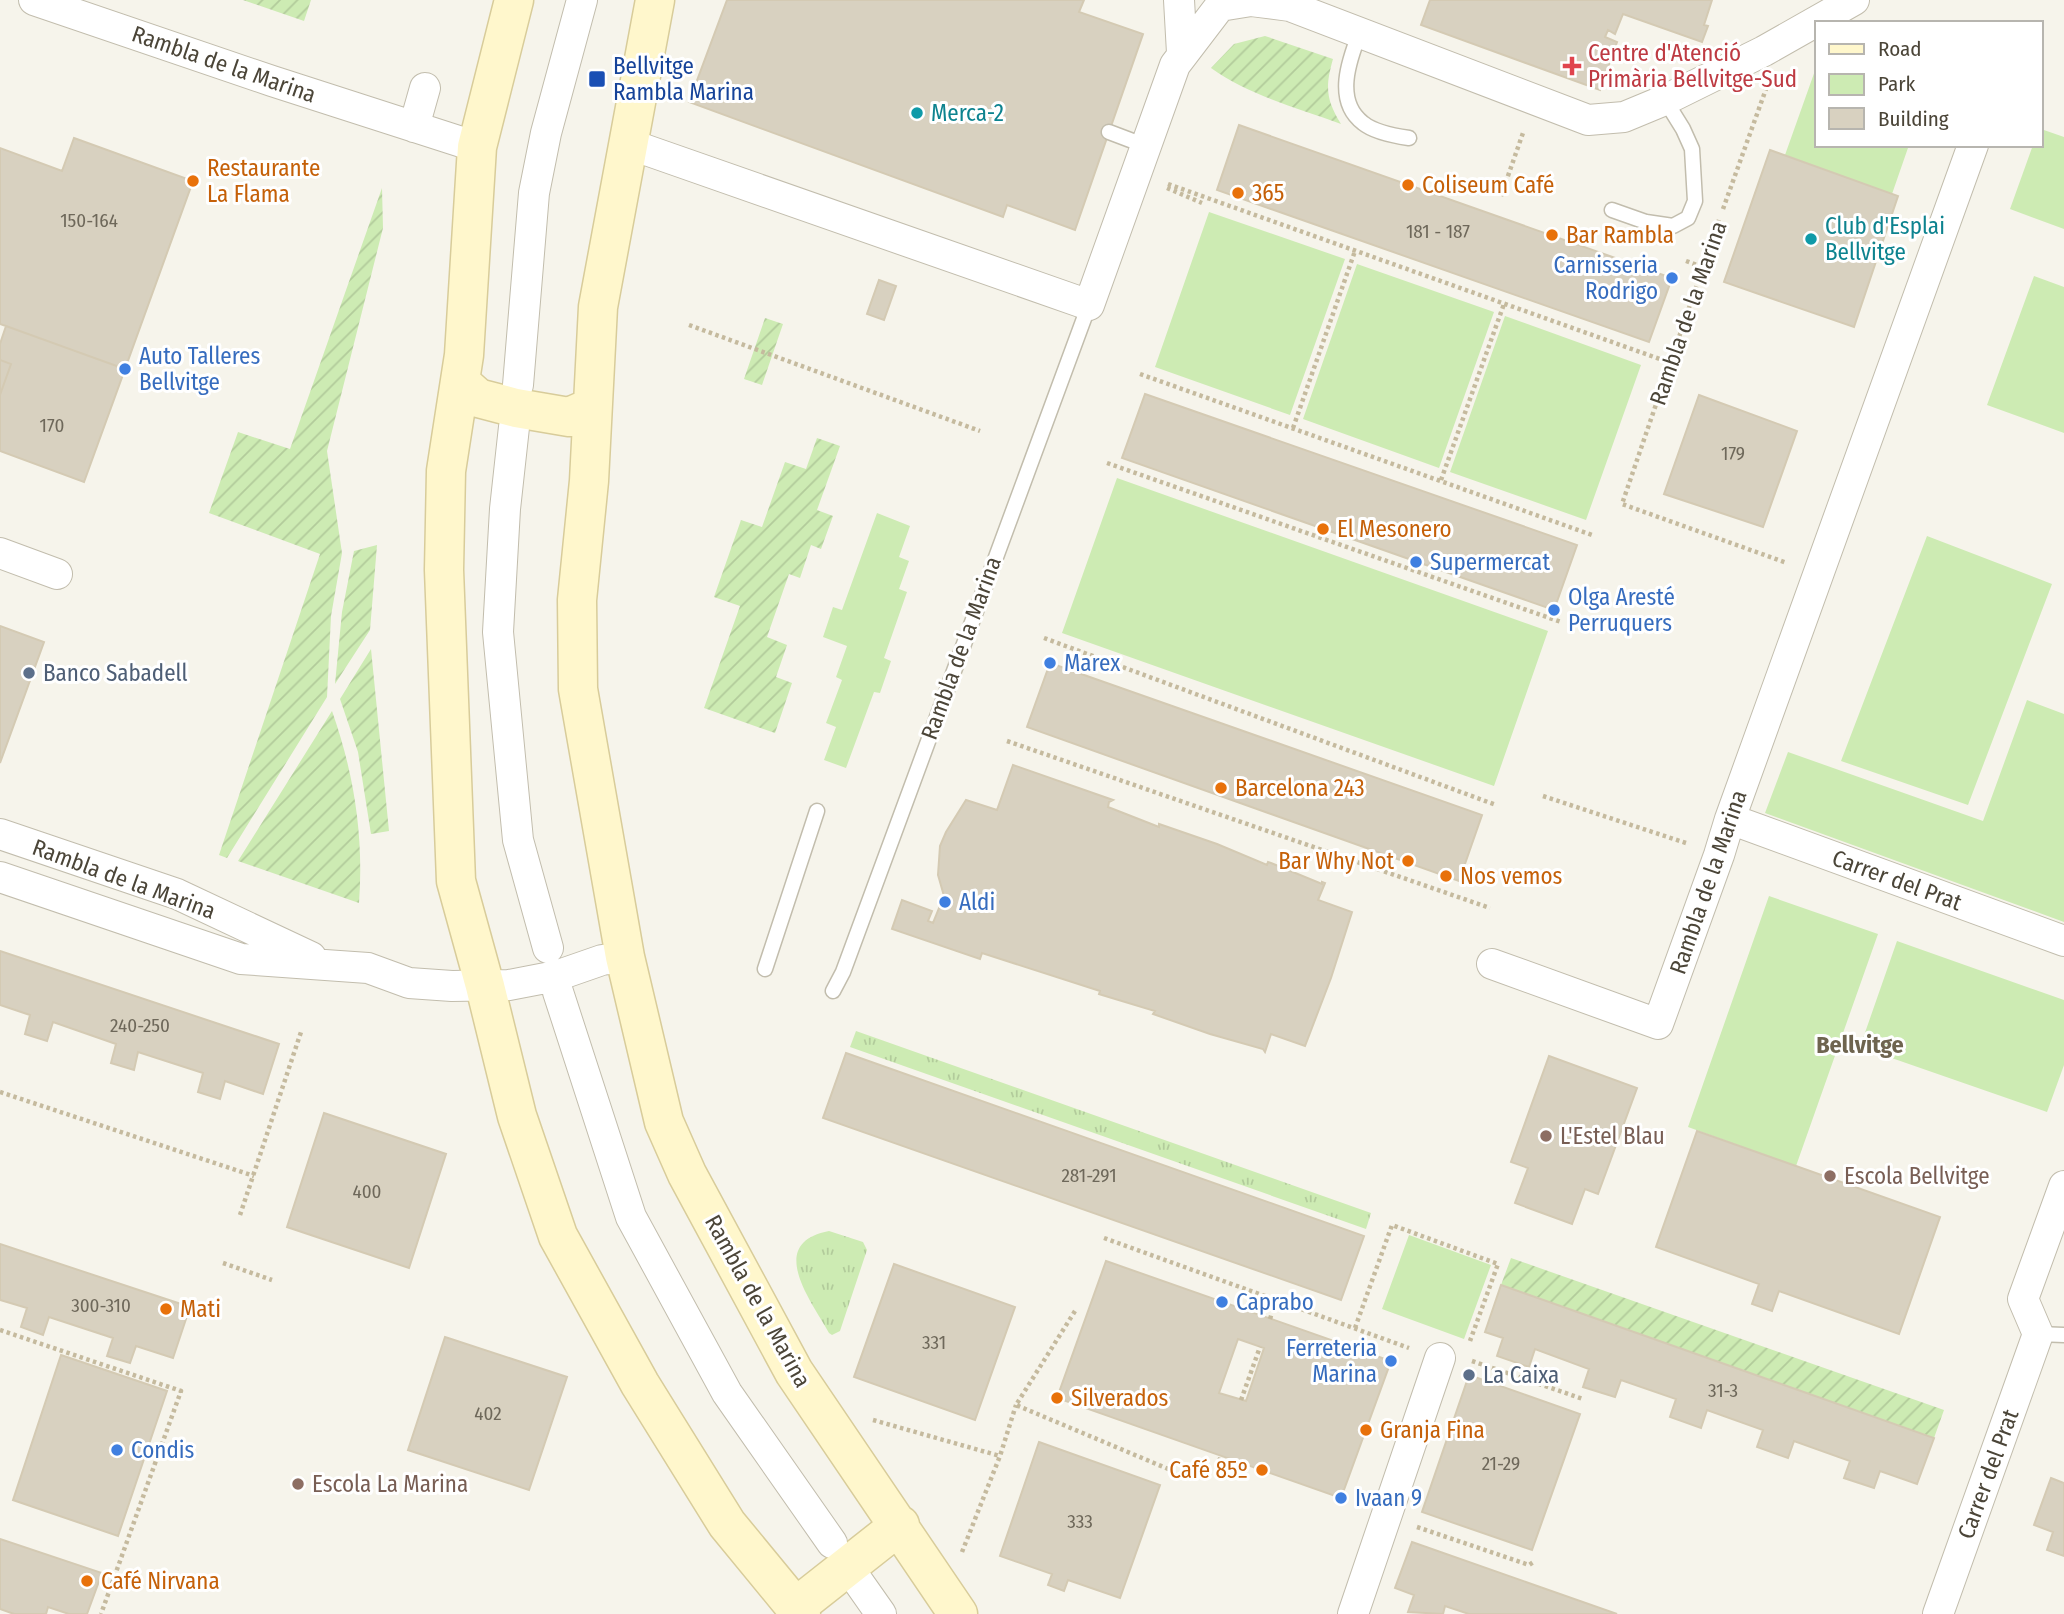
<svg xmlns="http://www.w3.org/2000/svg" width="2064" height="1614" viewBox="0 0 2064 1614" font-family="'Fira Sans Condensed',sans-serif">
<defs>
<pattern id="grass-tufts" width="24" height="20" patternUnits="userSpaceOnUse" patternTransform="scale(1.75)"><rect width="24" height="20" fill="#cdebb3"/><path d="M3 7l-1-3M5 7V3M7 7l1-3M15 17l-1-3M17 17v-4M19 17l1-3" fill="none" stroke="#b2cb9b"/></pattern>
<pattern id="garden-furrows" width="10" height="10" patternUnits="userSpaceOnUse" patternTransform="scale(1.75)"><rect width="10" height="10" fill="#cdebb3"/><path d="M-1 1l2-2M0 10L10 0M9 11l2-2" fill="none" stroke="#b2cb9b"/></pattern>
</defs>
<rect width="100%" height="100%" fill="#f6f4eb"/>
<!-- grass -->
<path fill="url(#grass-tufts)" d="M 856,1031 L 1371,1213 L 1366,1229 L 850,1047 Z
M 829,1231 L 863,1242 L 867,1250 L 840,1331 L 832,1335 L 829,1333 C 812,1302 765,1243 829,1231 Z"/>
<!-- park -->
<path fill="#cdebb3" d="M 1817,65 L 1817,145 L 1909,145 L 1892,194 L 1785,155 Z
M 2041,129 L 2064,137 L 2064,229 L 2010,209 L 2033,145 L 2041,145 Z
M 1209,212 L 1345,259 L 1290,415 L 1155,367 Z
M 1357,264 L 1494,312 L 1439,468 L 1303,419 Z
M 2034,276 L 2064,287 L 2064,433 L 1987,405 Z
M 1505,316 L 1641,365 L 1586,520 L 1450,472 Z
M 1117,478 L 1548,631 L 1494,786 L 1062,633 Z
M 877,513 L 910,526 L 899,557 L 909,561 L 899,589 L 907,592 L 884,658 L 891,661 L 880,693 L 874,692 L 846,768 L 824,760 L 836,727 L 826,723 L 842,680 L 836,677 L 847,646 L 823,637 L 833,607 L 842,610 Z
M 1927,536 L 2052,584 L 1968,805 L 1841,761 Z
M 2027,700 L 2064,714 L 2064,922 L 1765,813 L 1788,752 L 1983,821 Z
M 1769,896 L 1878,934 L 1796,1166 L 1688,1127 Z
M 1897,941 L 2064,1000 L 2064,1065 L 2047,1112 L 1860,1047 Z
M 1409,1235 L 1491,1265 L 1464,1339 L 1382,1309 Z"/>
<!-- garden -->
<path fill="url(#garden-furrows)" d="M 243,0 L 311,0 L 304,21 Z
M 1265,36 L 1333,59 C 1325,87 1326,100 1341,124 C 1298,108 1248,95 1211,68 L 1234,44 Z
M 382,188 L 383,228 L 327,451 L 342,553 L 331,616 L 327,697 L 227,858 L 219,855 L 320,554 L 209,513 L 238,432 L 290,449 Z
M 765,318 L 783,324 L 762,385 L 744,379 Z
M 817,438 L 840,446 L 817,510 L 833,516 L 821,549 L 811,545 L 800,578 L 789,574 L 767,637 L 787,645 L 776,677 L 792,683 L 775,733 L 704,708 L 740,606 L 714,597 L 741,520 L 762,527 L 785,462 L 806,469 Z
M 377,545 L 370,630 L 335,684 L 342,612 L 354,551 Z
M 371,649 L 389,831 L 371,834 L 358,752 L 340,699 Z
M 332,711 C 354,773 364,837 359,903 L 238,861 Z
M 1511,1258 L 1944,1410 L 1934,1438 L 1501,1285 Z"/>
<!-- building -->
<path fill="#d8d1c0" stroke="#d4cab3" stroke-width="2" fill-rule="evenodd" d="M 727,0 L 1084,0 L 1079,12 L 1143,34 L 1075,230 L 1007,205 L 1003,217 L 689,102 Z
M 1430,0 L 1712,0 L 1704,25 L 1708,26 L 1702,42 L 1623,14 L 1615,34 L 1608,30 L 1605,37 L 1617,42 L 1600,90 L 1421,25 Z
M 1239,125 L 1672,278 L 1649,342 L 1217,190 Z
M 74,138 L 193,181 L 125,369 L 0,324 L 0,148 L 62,171 Z
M 1770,150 L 1898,196 L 1854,327 L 1724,282 Z
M 879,280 L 896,286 L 884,320 L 867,314 Z
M 6,326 L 125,369 L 84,482 L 0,451 L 0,395 L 11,364 L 0,360 L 0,344 Z
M 0,360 L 11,364 L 0,395 Z
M 1145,394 L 1577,545 L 1554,610 L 1122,458 Z
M 1699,395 L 1797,431 L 1763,527 L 1664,494 Z
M 0,626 L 44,642 L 0,763 Z
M 1050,663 L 1482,815 L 1459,881 L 1027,727 Z
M 1013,765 L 1113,800 L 1109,802 L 1108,807 L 1159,827 L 1159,824 L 1217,844 L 1267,865 L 1268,862 L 1271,863 L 1322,884 L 1322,882 L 1325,883 L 1318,900 L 1352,912 L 1331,978 L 1305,1046 L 1271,1034 L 1265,1052 L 1263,1049 L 1210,1034 L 1153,1014 L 1155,1011 L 1102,995 L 1099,994 L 1100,991 L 982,953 L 980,959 L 892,929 L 902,900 L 932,911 L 928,921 L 933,923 L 944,896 L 938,875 L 940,846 L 946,832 L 966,800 L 997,810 Z
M 0,951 L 279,1044 L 263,1094 L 225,1081 L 220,1099 L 198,1092 L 203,1073 L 138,1052 L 134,1070 L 111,1063 L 116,1044 L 53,1022 L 47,1041 L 25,1034 L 30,1015 L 0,1005 Z
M 846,1053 L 1364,1236 L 1341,1300 L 823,1118 Z
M 1549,1056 L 1637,1088 L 1598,1194 L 1585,1189 L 1572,1224 L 1515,1203 L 1528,1168 L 1511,1162 Z
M 324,1113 L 446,1154 L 409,1268 L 287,1227 Z
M 1697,1131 L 1940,1217 L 1899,1334 L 1779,1291 L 1772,1311 L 1752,1304 L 1759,1284 L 1656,1247 Z
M 0,1244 L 190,1307 L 173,1358 L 136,1346 L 130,1363 L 107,1356 L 113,1338 L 49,1317 L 43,1335 L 21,1327 L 27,1308 L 0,1300 Z
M 1106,1261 L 1391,1361 L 1341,1498 L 1057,1398 ZM 1238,1339 L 1264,1348 L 1246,1401 L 1219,1393 Z
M 894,1264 L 1015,1307 L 975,1420 L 854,1377 Z
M 1501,1285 L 1934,1438 L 1917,1484 L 1880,1471 L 1874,1488 L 1844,1478 L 1850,1461 L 1794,1441 L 1788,1458 L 1757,1447 L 1763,1430 L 1707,1410 L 1701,1428 L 1670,1417 L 1676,1399 L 1621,1380 L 1615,1397 L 1583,1387 L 1589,1369 L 1535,1349 L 1529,1367 L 1497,1356 L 1503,1338 L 1485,1332 Z
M 445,1337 L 567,1377 L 529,1490 L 408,1450 Z
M 61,1355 L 167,1391 L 118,1536 L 13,1500 Z
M 1469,1375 L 1580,1414 L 1532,1550 L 1422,1512 Z
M 1039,1442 L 1160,1485 L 1120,1598 L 1068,1580 L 1064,1591 L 1048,1585 L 1052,1574 L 1000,1556 Z
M 2051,1478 L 2064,1483 L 2064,1556 L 2047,1550 L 2053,1532 L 2034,1525 Z
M 0,1539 L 102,1573 L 87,1614 L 69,1614 L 48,1607 L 46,1614 L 14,1614 L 0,1609 Z
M 1412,1542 L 1617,1614 L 1469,1614 L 1445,1606 L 1443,1614 L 1408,1612 L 1414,1595 L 1395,1588 Z"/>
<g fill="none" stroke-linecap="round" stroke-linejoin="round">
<defs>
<path id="lane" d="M 1360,32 C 1349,60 1334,101 1363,123 C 1374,132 1395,136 1409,138
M 1109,132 L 1146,146
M 1612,210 L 1646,222 L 1673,226 L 1688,218 L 1695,201 L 1692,149 L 1683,129 L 1665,100
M 765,969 L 817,811
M 833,991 L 843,972 L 1089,305
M 2038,1334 L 2064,1335"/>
<path id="street" d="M 34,0 L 272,81 L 477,147
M 1179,0 L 1182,53
M 1274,0 L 1588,120 L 1624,117 L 1665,100 L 1764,51 L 1854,0
M 414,127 L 425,88
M 629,144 L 1089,305 L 1175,65 L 1220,6 L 1251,1 L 1290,6
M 518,385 L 534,193 L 546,133 L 582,0
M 514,427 L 505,509 L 498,632 L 518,840 L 548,948
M 0,553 L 57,574
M 1730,819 L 2064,941
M 0,834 L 177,894 L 311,957
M 0,877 L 241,959 L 368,968 L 409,983 L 452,986 L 509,985 L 556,976 L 602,960 L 625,957
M 1492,964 L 1658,1024 L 1719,855 L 1730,819 L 1973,145
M 558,992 L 631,1217 L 727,1393 L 832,1543
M 855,1577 L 881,1614
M 1353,1614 L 1440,1358
M 1938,1614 L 2038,1334 L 2023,1299 L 2064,1186"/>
<path id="secondary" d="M 514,0 L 477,147 L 464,355 L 446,471 L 444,570 L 456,881 L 485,986 L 517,1116 L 558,1236 L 640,1384 L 727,1524 L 801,1614
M 655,0 L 598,307 L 589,481 L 577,600 L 578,689 L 625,957 L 664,1122 L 687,1174 L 794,1372 L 958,1614
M 460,382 L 478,398 L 516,408 L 569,417 L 592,407
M 796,1607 L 900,1525"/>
</defs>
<!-- lane casing -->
<use href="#lane" stroke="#c2bdad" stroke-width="17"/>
<!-- street casing -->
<use href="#street" stroke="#c2bdad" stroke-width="32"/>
<!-- secondary casing -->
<use href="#secondary" stroke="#d8cc9a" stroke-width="41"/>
<!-- path -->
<path stroke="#c5ba9e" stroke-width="4.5" stroke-dasharray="3.5 3.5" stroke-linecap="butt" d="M 1168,184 L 1671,363
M 1167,188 L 1202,203
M 1501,196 L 1524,130
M 1723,209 L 1766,89
M 1719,220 L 1622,504 L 1787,563
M 1686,261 L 1702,267
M 689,325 L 980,431
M 1140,374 L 1592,535
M 1293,428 L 1355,251
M 1107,463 L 1561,622
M 1441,480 L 1504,304
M 1044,638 L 1496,805
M 1007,741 L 1490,908
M 1543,796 L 1689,844
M 0,1092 L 254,1176
M 240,1215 L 301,1032
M 1104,1238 L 1409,1348
M 223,1263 L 272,1280
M 1075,1311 L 1016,1405 L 1173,1471
M 1270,1319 L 1276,1300
M 1355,1328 L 1392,1225 L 1498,1264 L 1470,1341
M 0,1330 L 181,1391 L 101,1614
M 1472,1361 L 1583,1399
M 1241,1400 L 1260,1347
M 873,1420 L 1000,1456
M 1219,1461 L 1221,1456
M 1417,1527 L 1529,1565 L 1535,1561
M 962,1552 L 1000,1456 L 1016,1405"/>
<!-- lane -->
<use href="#lane" stroke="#fff" stroke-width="14"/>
<!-- street -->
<use href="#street" stroke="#fff" stroke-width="30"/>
<!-- secondary -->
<use href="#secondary" stroke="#fff7cc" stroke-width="38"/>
</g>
<!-- markers -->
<path fill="#e0444e" stroke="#fff" stroke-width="2.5" d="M1568.5 55.5h7v7h7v7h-7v7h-7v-7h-7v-7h7z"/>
<rect fill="#1a4fb4" stroke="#fff" stroke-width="2.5" x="588" y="70" width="18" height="18" rx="3.5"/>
<g fill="#0f9aa8" stroke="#fff" stroke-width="2.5">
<circle cx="917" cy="113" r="7"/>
<circle cx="1811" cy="239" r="7"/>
</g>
<g fill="#e8710a" stroke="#fff" stroke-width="2.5">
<circle cx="193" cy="181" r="7"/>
<circle cx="1408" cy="185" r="7"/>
<circle cx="1238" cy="193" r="7"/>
<circle cx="1552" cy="235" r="7"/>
<circle cx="1323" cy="529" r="7"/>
<circle cx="1221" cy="788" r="7"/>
<circle cx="1408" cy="861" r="7"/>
<circle cx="1446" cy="876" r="7"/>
<circle cx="166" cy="1309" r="7"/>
<circle cx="1057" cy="1398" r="7"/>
<circle cx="1366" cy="1430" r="7"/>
<circle cx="1262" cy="1470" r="7"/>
<circle cx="87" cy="1581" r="7"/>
</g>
<g fill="#3f7fe0" stroke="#fff" stroke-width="2.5">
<circle cx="1672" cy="278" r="7"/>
<circle cx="125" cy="369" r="7"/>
<circle cx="1416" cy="562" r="7"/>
<circle cx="1554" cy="610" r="7"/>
<circle cx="1050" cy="663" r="7"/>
<circle cx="945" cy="902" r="7"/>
<circle cx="1222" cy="1302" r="7"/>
<circle cx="1391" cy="1361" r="7"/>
<circle cx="117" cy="1450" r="7"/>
<circle cx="1341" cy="1498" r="7"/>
</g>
<g fill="#5c6f8a" stroke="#fff" stroke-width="2.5">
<circle cx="29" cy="673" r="7"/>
<circle cx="1469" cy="1375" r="7"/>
</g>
<g fill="#8d6e63" stroke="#fff" stroke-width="2.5">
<circle cx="1546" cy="1136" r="7"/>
<circle cx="1830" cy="1176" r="7"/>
<circle cx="298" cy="1484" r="7"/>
</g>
<g text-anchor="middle" stroke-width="6" stroke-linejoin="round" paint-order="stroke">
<!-- number labels -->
<g font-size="19" fill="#6e685a">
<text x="89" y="227">150-164</text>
<text x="1438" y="238">181 - 187</text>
<text x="52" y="432">170</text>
<text x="1733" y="460">179</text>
<text x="140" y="1032">240-250</text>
<text x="1089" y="1182">281-291</text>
<text x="367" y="1198">400</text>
<text x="101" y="1312">300-310</text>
<text x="934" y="1349">331</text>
<text x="1723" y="1397">31-3</text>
<text x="488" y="1420">402</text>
<text x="1501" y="1470">21-29</text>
<text x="1080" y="1528">333</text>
</g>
<!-- health labels -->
<g font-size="23" fill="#be3a42" stroke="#fff" text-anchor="start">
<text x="1588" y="61">Centre d'Atenció<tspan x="1588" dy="26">Primària Bellvitge-Sud</tspan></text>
</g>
<!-- street labels -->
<g font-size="23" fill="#4b4538" stroke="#fff">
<text transform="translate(224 64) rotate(19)" y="8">Rambla de la Marina</text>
<text transform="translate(1688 313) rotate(-71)" y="8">Rambla de la Marina</text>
<text transform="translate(961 648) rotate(-70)" y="8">Rambla de la Marina</text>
<text transform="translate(124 879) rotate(20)" y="8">Rambla de la Marina</text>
<text transform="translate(1897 880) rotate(20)" y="8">Carrer del Prat</text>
<text transform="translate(1708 882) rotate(-71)" y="8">Rambla de la Marina</text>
<text transform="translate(758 1301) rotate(61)" y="8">Rambla de la Marina</text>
<text transform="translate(1988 1474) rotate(-70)" y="8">Carrer del Prat</text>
</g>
<!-- transit labels -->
<g font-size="23" fill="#164399" stroke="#fff" text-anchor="start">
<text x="613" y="74">Bellvitge<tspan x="613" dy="26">Rambla Marina</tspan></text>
</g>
<!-- culture labels -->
<g font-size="23" fill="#0d838f" stroke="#fff" text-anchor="start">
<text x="931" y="121">Merca-2</text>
<text x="1825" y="234">Club d'Esplai<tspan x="1825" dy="26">Bellvitge</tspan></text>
</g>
<!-- food labels -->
<g font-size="23" fill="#c56008" stroke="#fff" text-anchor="start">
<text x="207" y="176">Restaurante<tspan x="207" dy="26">La Flama</tspan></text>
<text x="1422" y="193">Coliseum Café</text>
<text x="1252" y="201">365</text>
<text x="1566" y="243">Bar Rambla</text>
<text x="1337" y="537">El Mesonero</text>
<text x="1235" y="796">Barcelona 243</text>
<text x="1394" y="869" text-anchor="end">Bar Why Not</text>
<text x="1460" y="884">Nos vemos</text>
<text x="180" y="1317">Mati</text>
<text x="1071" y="1406">Silverados</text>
<text x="1380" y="1438">Granja Fina</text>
<text x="1248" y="1478" text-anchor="end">Café 85º</text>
<text x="101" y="1589">Café Nirvana</text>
</g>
<!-- shop labels -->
<g font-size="23" fill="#366cbe" stroke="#fff" text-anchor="start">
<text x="1658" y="273" text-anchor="end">Carnisseria<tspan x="1658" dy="26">Rodrigo</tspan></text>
<text x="139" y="364">Auto Talleres<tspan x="139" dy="26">Bellvitge</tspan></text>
<text x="1430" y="570">Supermercat</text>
<text x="1568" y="605">Olga Aresté<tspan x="1568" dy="26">Perruquers</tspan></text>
<text x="1064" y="671">Marex</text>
<text x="959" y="910">Aldi</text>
<text x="1236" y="1310">Caprabo</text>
<text x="1377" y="1356" text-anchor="end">Ferreteria<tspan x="1377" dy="26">Marina</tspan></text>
<text x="131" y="1458">Condis</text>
<text x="1355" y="1506">Ivaan 9</text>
</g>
<!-- service labels -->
<g font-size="23" fill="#4e5e75" stroke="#fff" text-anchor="start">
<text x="43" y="681">Banco Sabadell</text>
<text x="1483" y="1383">La Caixa</text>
</g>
<!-- education labels -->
<g font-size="23" fill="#785e54" stroke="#fff" text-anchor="start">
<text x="1560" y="1144">L'Estel Blau</text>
<text x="1844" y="1184">Escola Bellvitge</text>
<text x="312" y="1492">Escola La Marina</text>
</g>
<!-- neighbourhood labels -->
<g font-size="24" font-weight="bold" fill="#6e644f" stroke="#fff">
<text x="1860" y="1053">Bellvitge</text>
</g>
</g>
<!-- legend -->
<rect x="1815" y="21" width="228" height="126" fill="#ffffff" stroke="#b7b5af" stroke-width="2"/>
<rect x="1829" y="44" width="35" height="10" fill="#fff7cc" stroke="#b7b5af" stroke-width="2"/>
<text x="1878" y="56" font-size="21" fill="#4b4538">Road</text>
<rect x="1829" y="74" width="35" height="21" fill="#cdebb3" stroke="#b7b5af" stroke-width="2"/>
<text x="1878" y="91" font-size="21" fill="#4b4538">Park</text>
<rect x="1829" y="108" width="35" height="21" fill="#d8d1c0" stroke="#b7b5af" stroke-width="2"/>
<text x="1878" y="126" font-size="21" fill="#4b4538">Building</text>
</svg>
